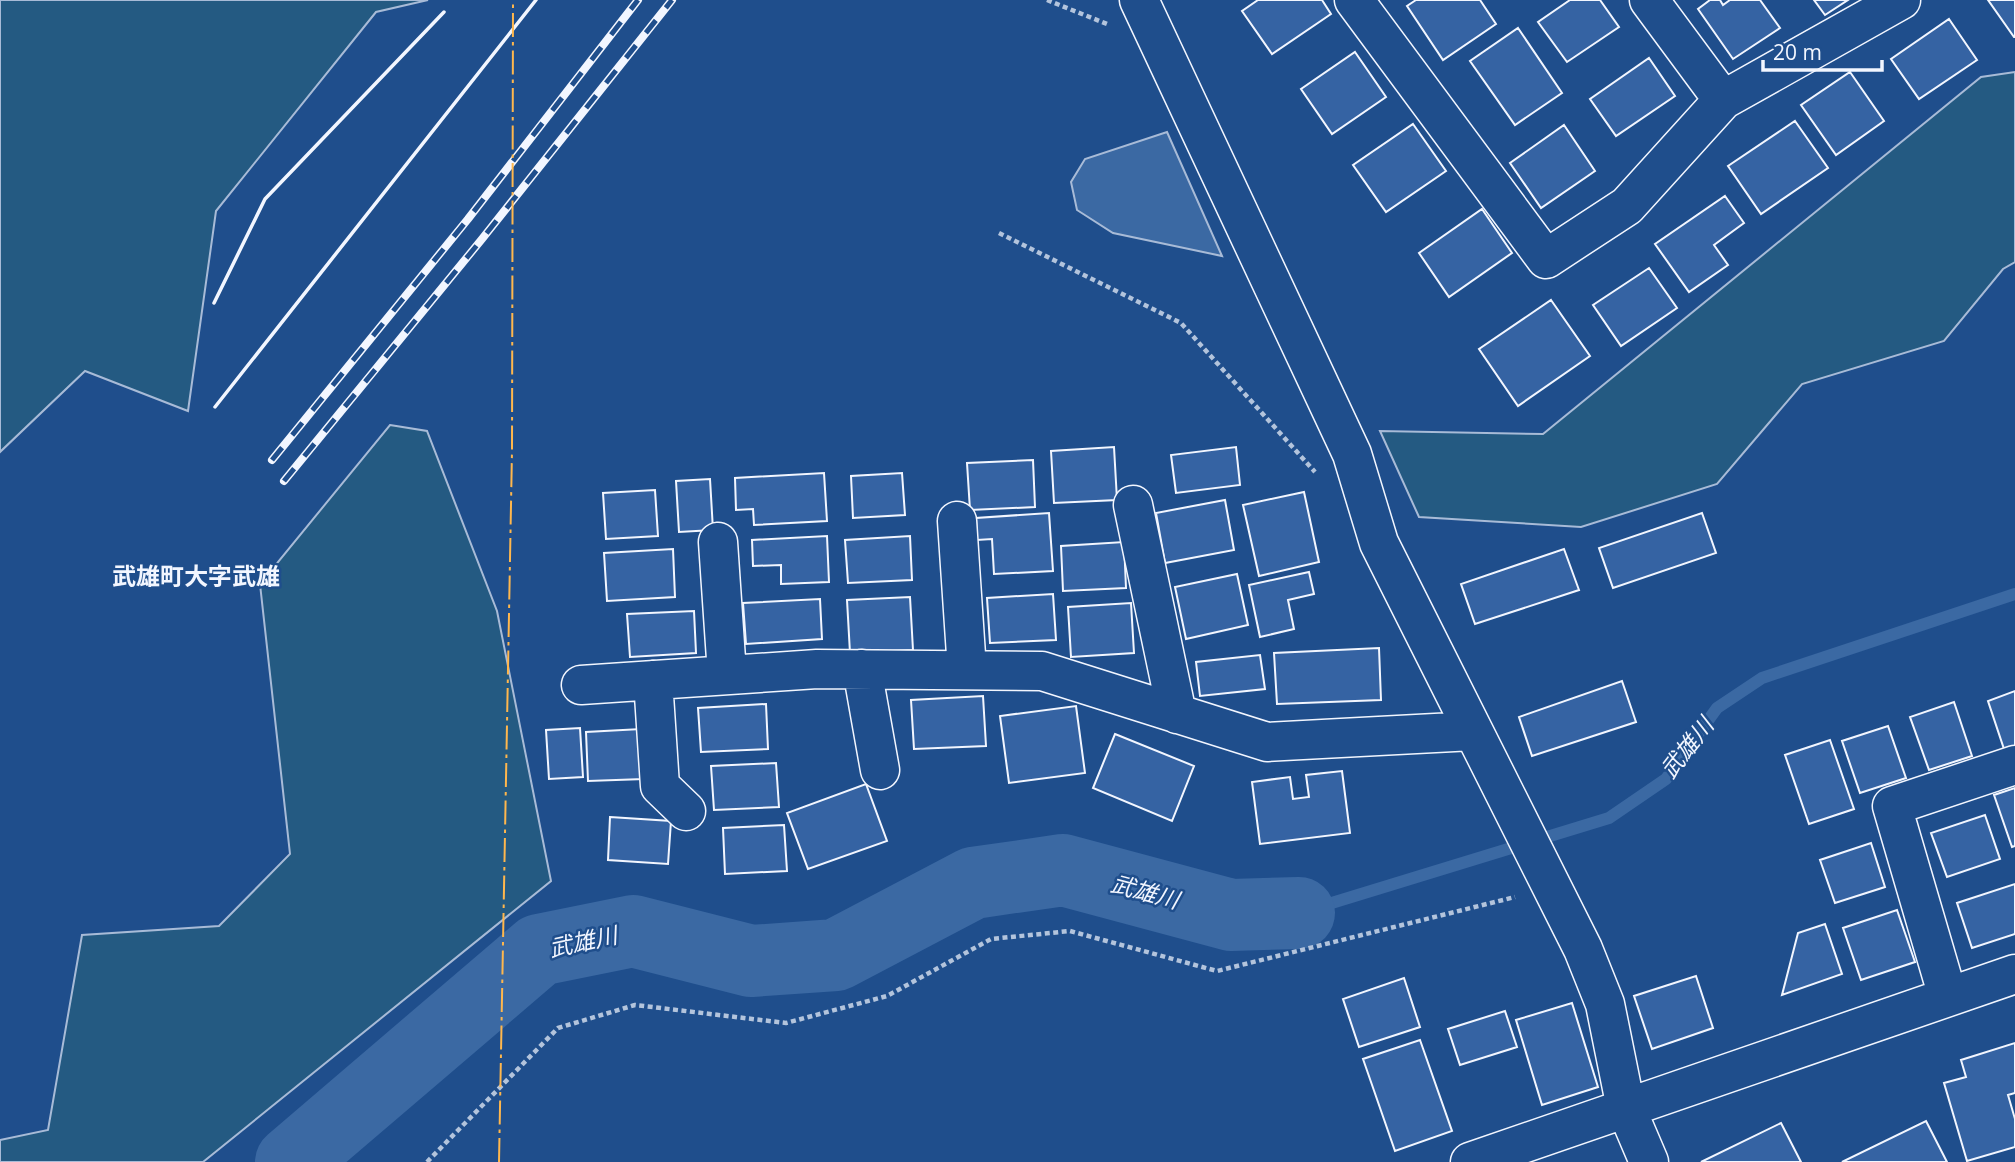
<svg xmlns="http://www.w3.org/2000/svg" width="2015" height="1162" viewBox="0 0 2015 1162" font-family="'Open Sans','Noto Sans JP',sans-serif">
<rect width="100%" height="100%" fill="#1f4e8c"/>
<!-- green -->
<path fill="#245a82" stroke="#a8bbd7" stroke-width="2" d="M 0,0 L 428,0 L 376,12 L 216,211 L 188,411 L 85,371 L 0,452 Z
M 2015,72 L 2015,262 L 2003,269 L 1944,341 L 1802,384 L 1717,484 L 1581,527 L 1419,517 L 1380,431 L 1543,434 L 1981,77 Z
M 390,425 L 427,431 L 497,611 L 551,881 L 203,1162 L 0,1162 L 0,1140 L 48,1130 L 82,935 L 219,926 L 290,854 L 260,584 Z"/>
<!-- water -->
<path fill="#3b69a3" stroke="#a8bbd7" stroke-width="2" d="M 1167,132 L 1222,256 L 1113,233 L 1077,210 L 1071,182 L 1085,159 Z"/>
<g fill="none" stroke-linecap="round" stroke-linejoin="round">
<!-- stream -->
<path stroke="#3b69a3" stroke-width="12" d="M 1299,913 L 1609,818 L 1666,779 L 1717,708 L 1762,678 L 2015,594"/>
<!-- river -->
<path stroke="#3b69a3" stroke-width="72" d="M 291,1162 L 539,950 L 633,931 L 751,961 L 836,955 L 973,883 L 1063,870 L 1231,915 L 1299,913"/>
</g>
<!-- building -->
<path fill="#3563a3" stroke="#f2f6ff" stroke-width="2" d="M 1258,0 L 1322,0 L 1331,14 L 1272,54 L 1242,11 Z
M 1416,0 L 1480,0 L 1496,24 L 1443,60 L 1407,6 Z
M 1570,0 L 1600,0 L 1619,27 L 1567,62 L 1538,22 Z
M 1710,0 L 1720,0 L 1723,5 L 1730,0 L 1760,0 L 1780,28 L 1733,59 L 1698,9 Z
M 1814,0 L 1848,0 L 1825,15 Z
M 1988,0 L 2015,0 L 2015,37 L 2014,37 Z
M 1949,19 L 1977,60 L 1919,99 L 1891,59 Z
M 1518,28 L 1562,93 L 1515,125 L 1470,61 Z
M 1355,52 L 1386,97 L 1332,134 L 1301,89 Z
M 1649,58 L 1675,96 L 1616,136 L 1590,99 Z
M 1850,72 L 1884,121 L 1836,155 L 1801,105 Z
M 1795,121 L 1828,168 L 1761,214 L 1728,166 Z
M 1413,124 L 1446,171 L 1386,212 L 1353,165 Z
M 1564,125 L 1595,171 L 1541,208 L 1510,163 Z
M 1725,196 L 1744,223 L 1714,245 L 1728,265 L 1689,292 L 1655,244 Z
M 1482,209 L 1512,253 L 1449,297 L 1419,253 Z
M 1649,268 L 1677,308 L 1621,346 L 1593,305 Z
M 1551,300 L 1590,356 L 1518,406 L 1479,349 Z
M 1114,447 L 1117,500 L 1054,503 L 1051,451 Z
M 1236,447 L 1240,485 L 1176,493 L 1171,455 Z
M 1033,460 L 1035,507 L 970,510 L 967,463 Z
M 824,473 L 827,521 L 754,525 L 753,509 L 736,510 L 735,478 Z
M 902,473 L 905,515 L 853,518 L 851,476 Z
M 710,479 L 713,530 L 679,532 L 676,481 Z
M 655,490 L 658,536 L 606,539 L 603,493 Z
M 1304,492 L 1319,562 L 1259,576 L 1243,505 Z
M 1225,500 L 1234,550 L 1165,563 L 1156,513 Z
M 1049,513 L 1053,571 L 994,574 L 992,539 L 977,540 L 976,518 Z
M 1702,513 L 1716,553 L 1613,588 L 1599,548 Z
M 827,536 L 829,582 L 781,584 L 781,565 L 753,566 L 752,540 Z
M 910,536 L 912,580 L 848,583 L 845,540 Z
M 1124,542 L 1126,588 L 1063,591 L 1061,546 Z
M 673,549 L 675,597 L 607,601 L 604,553 Z
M 1564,549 L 1579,590 L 1475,624 L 1461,584 Z
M 1309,572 L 1314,594 L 1288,600 L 1294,629 L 1260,637 L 1249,585 Z
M 1237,574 L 1248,625 L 1186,639 L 1175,587 Z
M 1053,594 L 1056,640 L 990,643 L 987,598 Z
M 910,597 L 913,650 L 850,653 L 847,600 Z
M 820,599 L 822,639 L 746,644 L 743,603 Z
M 1131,603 L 1134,653 L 1071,657 L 1068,607 Z
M 694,611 L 696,653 L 630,657 L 627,614 Z
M 1379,648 L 1381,700 L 1277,704 L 1274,653 Z
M 1260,655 L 1265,689 L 1200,696 L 1196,662 Z
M 1622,681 L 1636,722 L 1532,756 L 1519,717 Z
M 2015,691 L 2015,746 L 2004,749 L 1988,701 Z
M 983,696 L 986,746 L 914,749 L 911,700 Z
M 1954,702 L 1972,756 L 1929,770 L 1910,717 Z
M 766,704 L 768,749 L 701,752 L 698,708 Z
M 1076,706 L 1085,773 L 1009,783 L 1000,716 Z
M 1888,726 L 1906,778 L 1860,793 L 1842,741 Z
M 580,728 L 583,777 L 549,779 L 546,730 Z
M 641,729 L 644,779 L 588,781 L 586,732 Z
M 1115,734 L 1194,766 L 1172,821 L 1093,788 Z
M 1830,740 L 1854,809 L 1809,824 L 1785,755 Z
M 776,763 L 779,807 L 714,810 L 711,766 Z
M 1342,771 L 1350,833 L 1260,844 L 1252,782 L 1290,777 L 1293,799 L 1309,797 L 1306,775 Z
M 866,784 L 887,841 L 808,869 L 787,813 Z
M 2015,788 L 2015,846 L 2012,847 L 1994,795 Z
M 1985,815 L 2000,859 L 1947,877 L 1931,833 Z
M 610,817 L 671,821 L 668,864 L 608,860 Z
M 784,825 L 787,871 L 725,874 L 723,828 Z
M 1871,843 L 1885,887 L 1835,903 L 1820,860 Z
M 2015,884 L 2015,934 L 1972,948 L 1957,903 Z
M 1897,910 L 1915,962 L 1861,980 L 1843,928 Z
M 1825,924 L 1842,974 L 1782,995 L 1798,933 Z
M 1696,976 L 1713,1028 L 1652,1049 L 1634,996 Z
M 1404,978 L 1420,1027 L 1359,1047 L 1343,999 Z
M 1572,1003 L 1598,1087 L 1542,1105 L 1516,1020 Z
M 1505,1011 L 1517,1047 L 1460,1065 L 1448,1029 Z
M 1420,1040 L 1452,1131 L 1395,1151 L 1363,1059 Z
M 2015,1043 L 2015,1093 L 2008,1095 L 2015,1119 L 2015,1147 L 1967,1161 L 1944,1083 L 1966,1077 L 1961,1060 Z
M 1926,1121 L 1947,1162 L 1842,1162 Z
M 1781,1123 L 1801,1162 L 1701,1162 Z"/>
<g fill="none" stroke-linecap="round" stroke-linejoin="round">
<defs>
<path id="minor" d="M 1139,0 L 1352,454 L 1379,543 L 1583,949 L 1605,1004 L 1626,1108 L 1649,1162
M 1354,0 L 1546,259 L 1627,206 L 1723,100 L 1901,0
M 1649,0 L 1723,100
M 1133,505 L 1177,714
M 957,521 L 967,670
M 718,542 L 727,674
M 862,669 L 880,770
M 653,680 L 660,786 L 686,811
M 581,685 L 817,669 L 1042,671 L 1267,742 L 1473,731
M 1948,997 L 1892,806 L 2015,765
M 1470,1162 L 2015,974"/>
</defs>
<!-- minor casing -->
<use href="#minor" stroke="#f2f6ff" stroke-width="41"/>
<!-- path -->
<path stroke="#b3c4dc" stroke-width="4.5" stroke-dasharray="5 3.5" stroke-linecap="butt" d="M 1047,0 L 1107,24
M 999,233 L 1181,323 L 1315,472
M 427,1162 L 558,1028 L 635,1005 L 786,1023 L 887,996 L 991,939 L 1070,931 L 1217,971 L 1515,897"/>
<!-- minor -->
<use href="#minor" stroke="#1f4e8c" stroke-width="38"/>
<defs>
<path id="rail" d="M 272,460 L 468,219 L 638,0
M 284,481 L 482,239 L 672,0"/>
</defs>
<!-- rail casing -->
<use href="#rail" stroke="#f2f6ff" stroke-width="8"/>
<!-- rail -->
<use href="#rail" stroke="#1f4e8c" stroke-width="5" stroke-dasharray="16" stroke-linecap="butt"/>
<!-- wall -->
<path stroke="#f2f6ff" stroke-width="3.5" d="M 214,303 L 265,199 L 444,12
M 215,407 L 536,0"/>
<!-- power -->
<path stroke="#ffb74d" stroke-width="2" stroke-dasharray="24 5 3.5 5" stroke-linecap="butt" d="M 499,1162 L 512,450 L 513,0"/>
</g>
<g text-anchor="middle" stroke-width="5" stroke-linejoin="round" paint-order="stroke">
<!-- water labels -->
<g font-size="23" font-style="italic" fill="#f2f6ff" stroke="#1f4e8c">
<text transform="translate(1687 748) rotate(-52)" y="8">武雄川</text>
<text transform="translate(1145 892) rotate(15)" y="8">武雄川</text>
<text transform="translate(583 942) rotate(-12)" y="8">武雄川</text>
</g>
<!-- quarter labels -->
<g font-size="24" font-weight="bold" fill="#f2f6ff" stroke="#1f4e8c">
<text x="196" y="585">武雄町大字武雄</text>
</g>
</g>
<!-- scale -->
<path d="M1763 60v10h119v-10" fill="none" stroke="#f2f6ff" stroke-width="3.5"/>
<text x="1773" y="60" font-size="21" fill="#f2f6ff" stroke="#1f4e8c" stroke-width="5" paint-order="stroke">20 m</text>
</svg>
